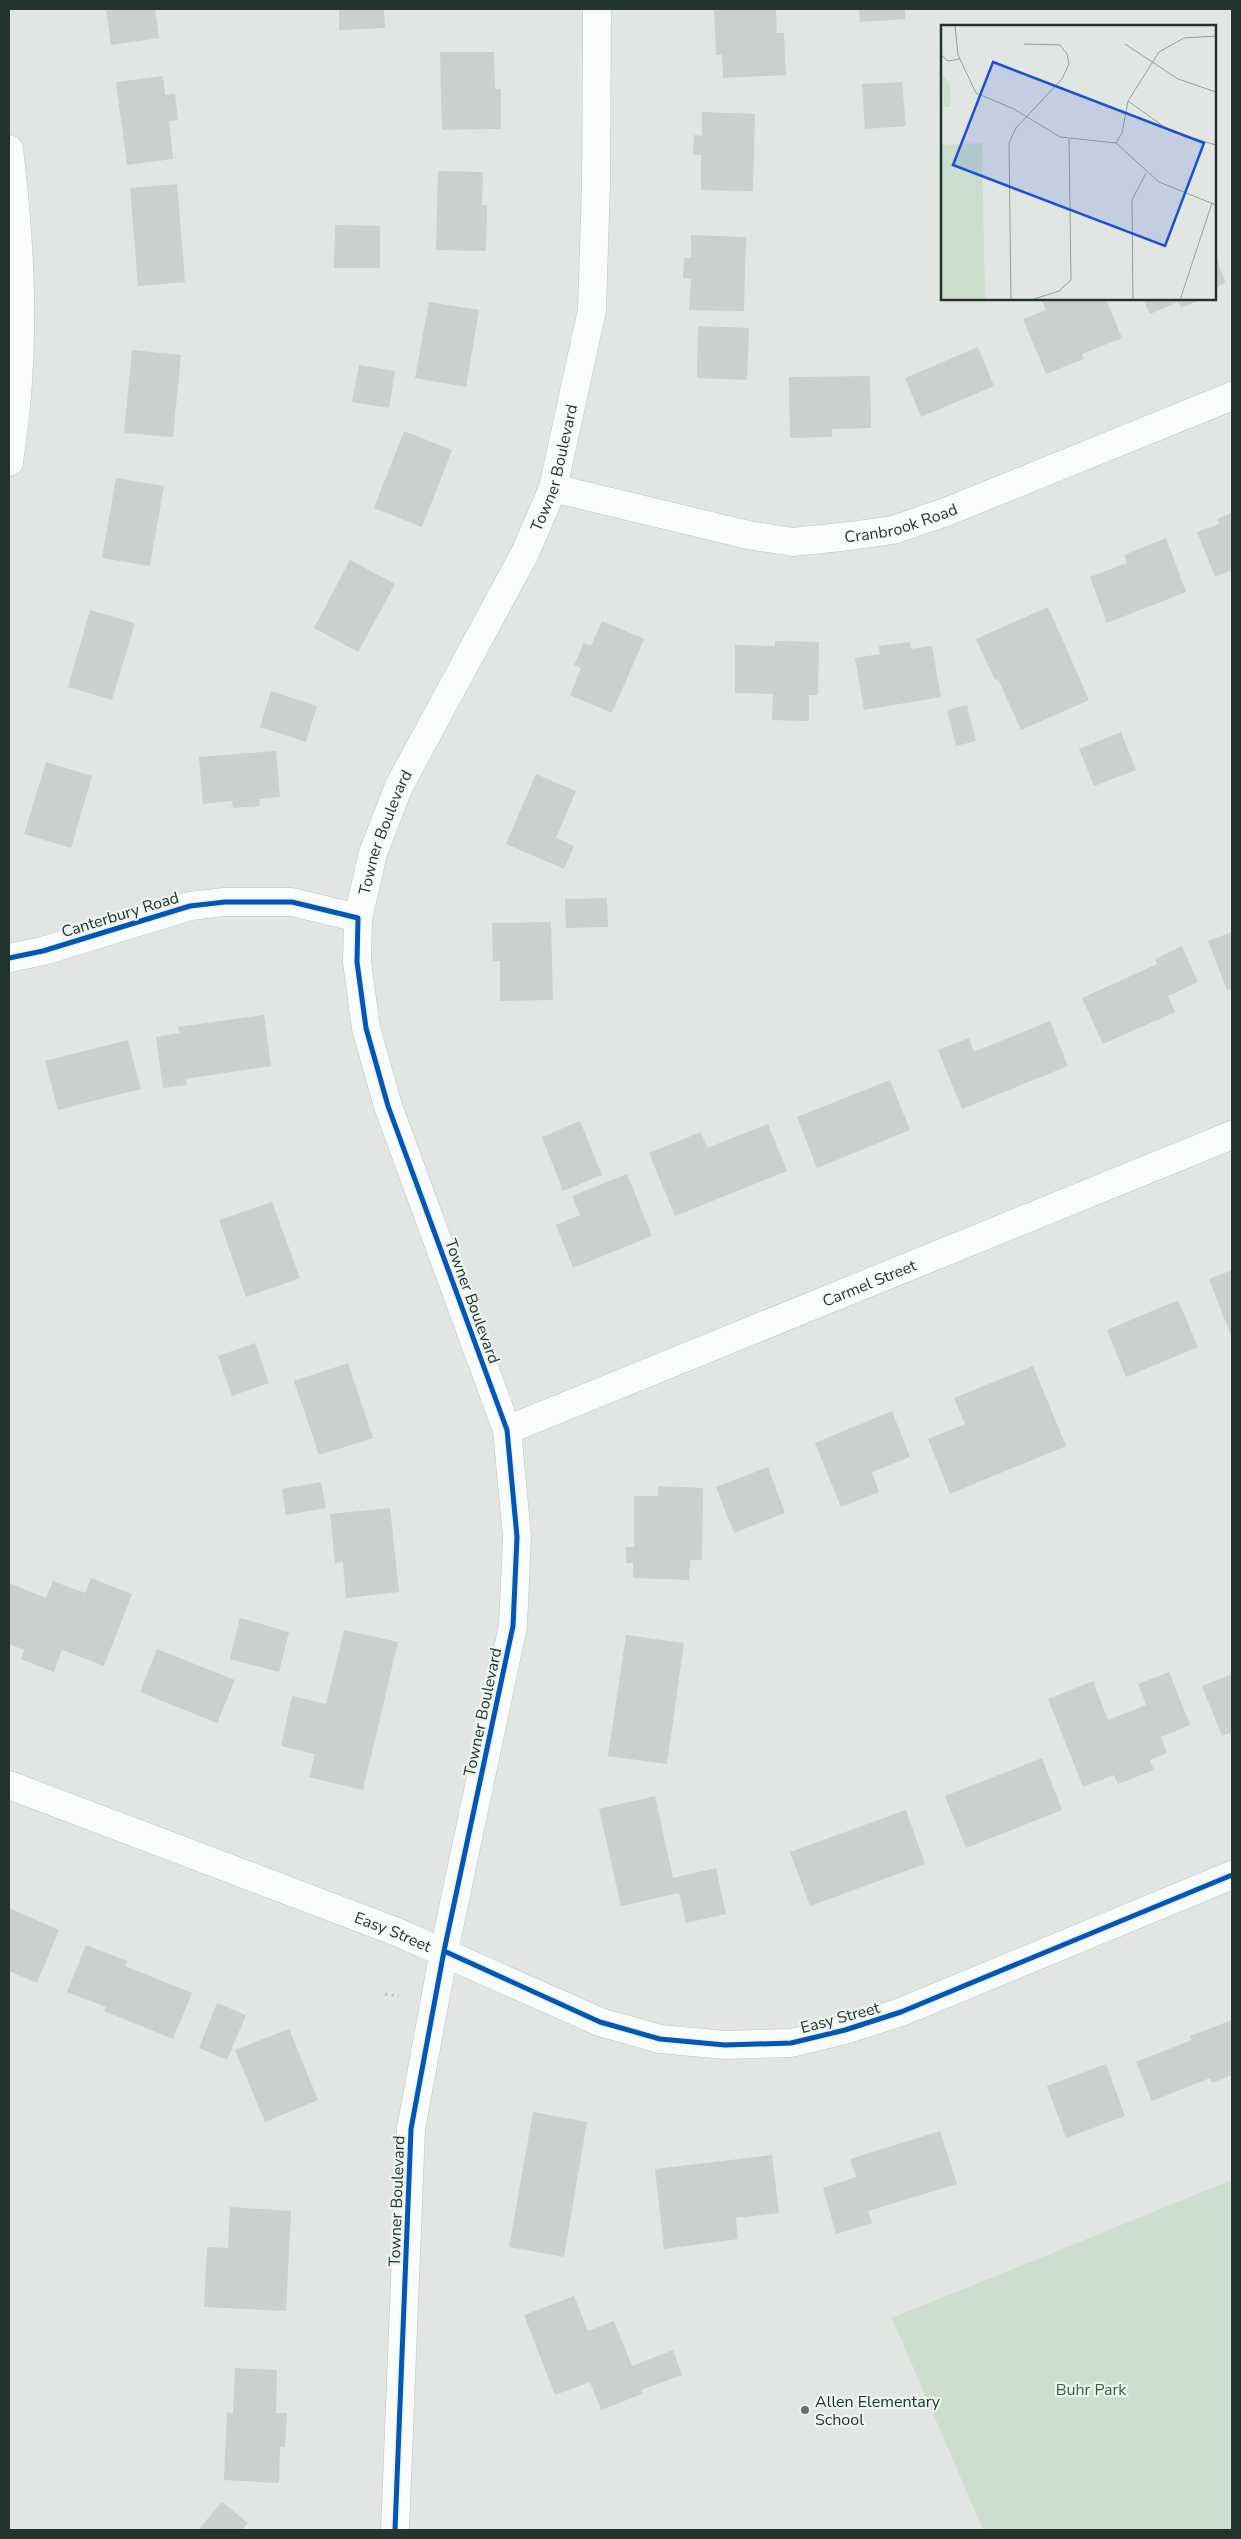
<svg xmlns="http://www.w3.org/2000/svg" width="1241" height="2539" viewBox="0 0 1241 2539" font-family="'Nunito Sans',sans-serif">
<rect width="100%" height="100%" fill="#e1e6e3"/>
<!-- green -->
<path fill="#ccdecd" d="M 1232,2180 L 1232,2530 L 983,2530 L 892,2318 Z"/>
<!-- building -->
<path fill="#cbcfcd" d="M 106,9 L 155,9 L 159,38 L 111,45 Z
M 339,9 L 384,9 L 385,28 L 339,30 Z
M 714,9 L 776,9 L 777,33 L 784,33 L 786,75 L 723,78 L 722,55 L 716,55 Z
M 859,9 L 905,9 L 905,19 L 860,22 Z
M 440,52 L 494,52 L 495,89 L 501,89 L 501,129 L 442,130 Z
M 163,76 L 165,95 L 175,94 L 178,120 L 169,121 L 173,159 L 127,165 L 116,82 Z
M 902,82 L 906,126 L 865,129 L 862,84 Z
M 702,112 L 755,114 L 753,191 L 701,190 L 701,155 L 693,155 L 694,135 L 702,136 Z
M 438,171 L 483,172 L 482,205 L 487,205 L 486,251 L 436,250 Z
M 177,184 L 185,282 L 138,286 L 130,188 Z
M 335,225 L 380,226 L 380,268 L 334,268 Z
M 691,235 L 746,237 L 744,311 L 689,310 L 691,279 L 683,278 L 684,258 L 691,258 Z
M 1215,255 L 1226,283 L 1215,287 Z
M 1041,299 L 1106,299 L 1122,338 L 1082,354 L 1084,359 L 1046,374 L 1023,319 L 1046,310 Z
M 1143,299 L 1202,299 L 1181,308 L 1178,302 L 1150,314 Z
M 429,302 L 479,310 L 466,387 L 415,378 Z
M 698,326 L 749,328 L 747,380 L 697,378 Z
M 978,347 L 994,386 L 921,417 L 905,378 Z
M 132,350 L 181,355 L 173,437 L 124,433 Z
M 359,365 L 395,371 L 389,408 L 352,402 Z
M 870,376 L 871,428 L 832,429 L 832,437 L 790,438 L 789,377 Z
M 404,431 L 452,450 L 422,527 L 374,508 Z
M 116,478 L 164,486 L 150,566 L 102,558 Z
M 1232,513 L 1232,570 L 1215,577 L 1197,532 L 1219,524 L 1217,519 Z
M 1166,538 L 1186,592 L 1107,623 L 1090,577 L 1127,563 L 1124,555 Z
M 350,560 L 395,584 L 358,652 L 314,628 Z
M 1048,607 L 1089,700 L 1021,730 L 998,679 L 995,680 L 976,639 Z
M 90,610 L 135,623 L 112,700 L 68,687 Z
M 602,621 L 644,639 L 612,713 L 570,695 L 581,668 L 574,665 L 584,643 L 591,646 Z
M 775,641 L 819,642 L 818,695 L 809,695 L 809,721 L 772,720 L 773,694 L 735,693 L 735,645 L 775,646 Z
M 910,642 L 911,649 L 932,646 L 941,697 L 864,710 L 855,658 L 880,654 L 879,646 Z
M 271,691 L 317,706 L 306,742 L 260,727 Z
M 967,705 L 976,741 L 956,746 L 947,710 Z
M 1121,732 L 1136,770 L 1094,786 L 1079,749 Z
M 276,751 L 280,797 L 259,799 L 260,806 L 233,808 L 232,801 L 203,804 L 199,757 Z
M 46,762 L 92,776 L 71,848 L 24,834 Z
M 536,774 L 576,791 L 556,838 L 574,846 L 564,869 L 506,844 Z
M 607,898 L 608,927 L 566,928 L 565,899 Z
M 551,922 L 553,1000 L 500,1001 L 500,961 L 493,961 L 492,923 Z
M 1232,932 L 1232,988 L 1227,990 L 1208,941 Z
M 1182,946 L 1198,982 L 1168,996 L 1175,1012 L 1103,1044 L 1082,998 L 1157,964 L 1155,959 Z
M 264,1015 L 271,1066 L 185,1079 L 187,1085 L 163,1088 L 156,1037 L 180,1033 L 178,1027 Z
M 1050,1021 L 1068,1066 L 962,1109 L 938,1050 L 969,1038 L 974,1052 Z
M 128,1040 L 141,1089 L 58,1110 L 45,1061 Z
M 890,1080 L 910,1130 L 817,1168 L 797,1117 Z
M 580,1121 L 602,1175 L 563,1191 L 542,1137 Z
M 768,1124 L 787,1171 L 675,1216 L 649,1153 L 701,1132 L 707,1148 Z
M 627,1174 L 652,1236 L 573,1268 L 556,1225 L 580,1215 L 572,1196 Z
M 272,1202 L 300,1278 L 246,1297 L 219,1220 Z
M 1232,1270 L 1232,1338 L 1209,1279 Z
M 1178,1300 L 1198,1347 L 1126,1377 L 1107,1330 Z
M 255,1343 L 269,1383 L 232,1396 L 218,1356 Z
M 348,1363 L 373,1438 L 319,1455 L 294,1381 Z
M 1033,1366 L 1066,1446 L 950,1494 L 928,1439 L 965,1424 L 954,1398 Z
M 892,1411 L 910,1457 L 872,1472 L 879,1492 L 841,1507 L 815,1443 Z
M 768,1467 L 785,1513 L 734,1533 L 716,1487 Z
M 321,1482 L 326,1508 L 286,1515 L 282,1489 Z
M 658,1486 L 703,1488 L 702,1560 L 690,1560 L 689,1580 L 633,1578 L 633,1563 L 626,1563 L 626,1547 L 634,1547 L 634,1496 L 658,1496 Z
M 390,1508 L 399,1592 L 346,1598 L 343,1562 L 335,1563 L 330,1514 Z
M 91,1578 L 132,1594 L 104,1666 L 62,1650 L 54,1672 L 21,1659 L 24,1650 L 9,1644 L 9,1583 L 46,1598 L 53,1581 L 85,1593 Z
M 240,1618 L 289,1632 L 279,1672 L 230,1659 Z
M 344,1630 L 398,1642 L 363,1790 L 309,1777 L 315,1754 L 281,1746 L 292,1696 L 326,1704 Z
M 626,1635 L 684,1643 L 667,1764 L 608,1756 Z
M 157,1649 L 235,1680 L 217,1723 L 140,1692 Z
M 1169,1672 L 1190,1725 L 1161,1737 L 1167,1753 L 1150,1760 L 1154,1770 L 1118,1784 L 1114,1775 L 1083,1787 L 1048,1699 L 1093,1681 L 1108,1720 L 1146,1705 L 1138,1684 Z
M 1232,1674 L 1232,1732 L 1222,1736 L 1202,1686 Z
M 1042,1758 L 1062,1810 L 966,1848 L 945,1796 Z
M 655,1796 L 673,1878 L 716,1868 L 726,1914 L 686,1923 L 679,1893 L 621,1906 L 599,1809 Z
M 906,1810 L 925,1864 L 810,1906 L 790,1852 Z
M 9,1908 L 59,1930 L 37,1983 L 9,1971 Z
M 86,1945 L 127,1961 L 125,1966 L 192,1993 L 173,2039 L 104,2011 L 106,2007 L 67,1992 Z
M 217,2003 L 246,2015 L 227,2060 L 199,2048 Z
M 1232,2020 L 1232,2075 L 1212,2083 L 1210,2078 L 1152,2101 L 1136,2062 L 1192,2040 L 1190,2036 Z
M 289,2029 L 318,2100 L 265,2122 L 235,2050 Z
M 1106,2064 L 1125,2116 L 1066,2138 L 1047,2086 Z
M 533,2112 L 587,2122 L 564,2257 L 509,2247 Z
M 940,2131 L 957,2184 L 868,2211 L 872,2223 L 836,2234 L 823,2188 L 856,2177 L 850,2159 Z
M 772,2155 L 779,2213 L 736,2218 L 738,2239 L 664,2249 L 655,2169 Z
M 230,2207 L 291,2211 L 286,2311 L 204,2307 L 207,2247 L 228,2248 Z
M 574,2296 L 588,2331 L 614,2321 L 632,2366 L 673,2350 L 682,2375 L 641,2390 L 642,2394 L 601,2410 L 590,2382 L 555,2395 L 524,2315 Z
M 235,2368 L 277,2370 L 276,2413 L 287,2413 L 285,2447 L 280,2447 L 279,2483 L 224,2480 L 227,2412 L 233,2413 Z
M 222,2502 L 248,2523 L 242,2530 L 198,2530 Z"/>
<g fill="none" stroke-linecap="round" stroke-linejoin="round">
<defs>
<g id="minor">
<path d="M 9,149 C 22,255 26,357 9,462"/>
<path id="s1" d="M 553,488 L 748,535 L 793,542 L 850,536 L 893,530 L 946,512 L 1232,396"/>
<path d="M 9,958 L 43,951 L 190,906 L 225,902 L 292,902 L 358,918"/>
<path id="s2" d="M 507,1430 L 1232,1135"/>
<path id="s3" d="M 9,1785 L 397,1932 L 600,2022 L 660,2039 L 725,2045 L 791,2043 L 845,2030 L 901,2012 L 1232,1875"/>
<path id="s4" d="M 395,2530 L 411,2129 L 444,1951 L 513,1626 L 517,1537 L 507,1430 L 388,1106 L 366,1028 L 357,962 L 358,918 L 373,853 L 399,786 L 525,553 L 553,488 L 592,310 L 596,184 L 597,9"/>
</g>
</defs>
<!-- minor casing -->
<use href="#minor" stroke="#bec3c0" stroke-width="29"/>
<!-- path -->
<path stroke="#bfc5c2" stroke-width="3" stroke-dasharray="2.5 4" stroke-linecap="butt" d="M 385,1994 L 399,1996"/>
<!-- minor -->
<use href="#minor" stroke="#fafbfb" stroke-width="28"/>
<defs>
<path id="cycleway" d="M 9,958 L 43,951 L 190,906 L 225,902 L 292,902 L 358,918 L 357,962 L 366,1028 L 388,1106 L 507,1430 L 517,1537 L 513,1626 L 444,1951 L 411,2129 L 395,2530
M 444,1951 L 600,2022 L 660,2039 L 725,2045 L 791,2043 L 845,2030 L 901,2012 L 1232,1875"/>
</defs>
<!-- cycleway casing -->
<use href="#cycleway" stroke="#eef5f0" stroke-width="8"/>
<!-- cycleway -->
<use href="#cycleway" stroke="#0057b8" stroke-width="5"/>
</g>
<!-- markers -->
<circle fill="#65736c" stroke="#eef5f0" stroke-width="2" cx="805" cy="2410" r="5"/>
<g text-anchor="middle" stroke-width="4.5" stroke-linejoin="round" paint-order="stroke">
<!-- street labels -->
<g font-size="16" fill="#22352c" stroke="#eef5f0">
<text dy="6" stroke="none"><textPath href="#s4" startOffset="2142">Towner Boulevard</textPath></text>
<text dy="6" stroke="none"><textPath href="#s1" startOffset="356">Cranbrook Road</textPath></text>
<text dy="6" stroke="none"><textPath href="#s4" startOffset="1738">Towner Boulevard</textPath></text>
<text transform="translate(120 914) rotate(-17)" y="6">Canterbury Road</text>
<text dy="6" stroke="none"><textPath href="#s2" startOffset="391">Carmel Street</textPath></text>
<text transform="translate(473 1301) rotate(70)" y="6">Towner Boulevard</text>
<text transform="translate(482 1712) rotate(-78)" y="6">Towner Boulevard</text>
<text dy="6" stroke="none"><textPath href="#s3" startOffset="411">Easy Street</textPath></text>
<text transform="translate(840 2017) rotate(-15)" y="6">Easy Street</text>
<text transform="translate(396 2201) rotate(-88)" y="6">Towner Boulevard</text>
</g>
<!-- park labels -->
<g font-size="16" fill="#31673b" stroke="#eef5f0">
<text x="1091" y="2395">Buhr Park</text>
</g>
<!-- poi labels -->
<g font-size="16" fill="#22352c" stroke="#eef5f0" text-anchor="start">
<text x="815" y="2407">Allen Elementary<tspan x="815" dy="18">School</tspan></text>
</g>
</g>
<!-- overview -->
<g transform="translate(941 25)">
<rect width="275" height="275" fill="#e1e6e3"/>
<path d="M 2,51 L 9,59 L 10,82 L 3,82 ZM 41,118 L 44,275 L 0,275 L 0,120 Z" fill="#ccdecd"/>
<path fill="none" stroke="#959f9a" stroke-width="1" d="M 14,0 L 17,30 L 35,68 L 73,84 L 119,112 L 175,118 L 218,157 L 275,180M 184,19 L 237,54 L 275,67M 0,30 L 7,36 L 18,34M 187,76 L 229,106 L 275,120M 175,118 L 181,108 L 187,76 L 218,27 L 243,13 L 275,11M 70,275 L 68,118 L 75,103 L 121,54 L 128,39 L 126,29 L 119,20 L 83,19M 90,275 L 118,266 L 130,255 L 128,114M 192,275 L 191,175 L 205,148M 239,275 L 271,178"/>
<path fill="#1d4ed8" fill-opacity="0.15" stroke="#1d4ed8" stroke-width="2.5" d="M 52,37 L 263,118 L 224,221 L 12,140 Z"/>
<rect width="275" height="275" fill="none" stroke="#22352c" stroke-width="2.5"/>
</g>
<!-- border -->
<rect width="1241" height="2539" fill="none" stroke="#22352c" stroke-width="20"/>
</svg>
